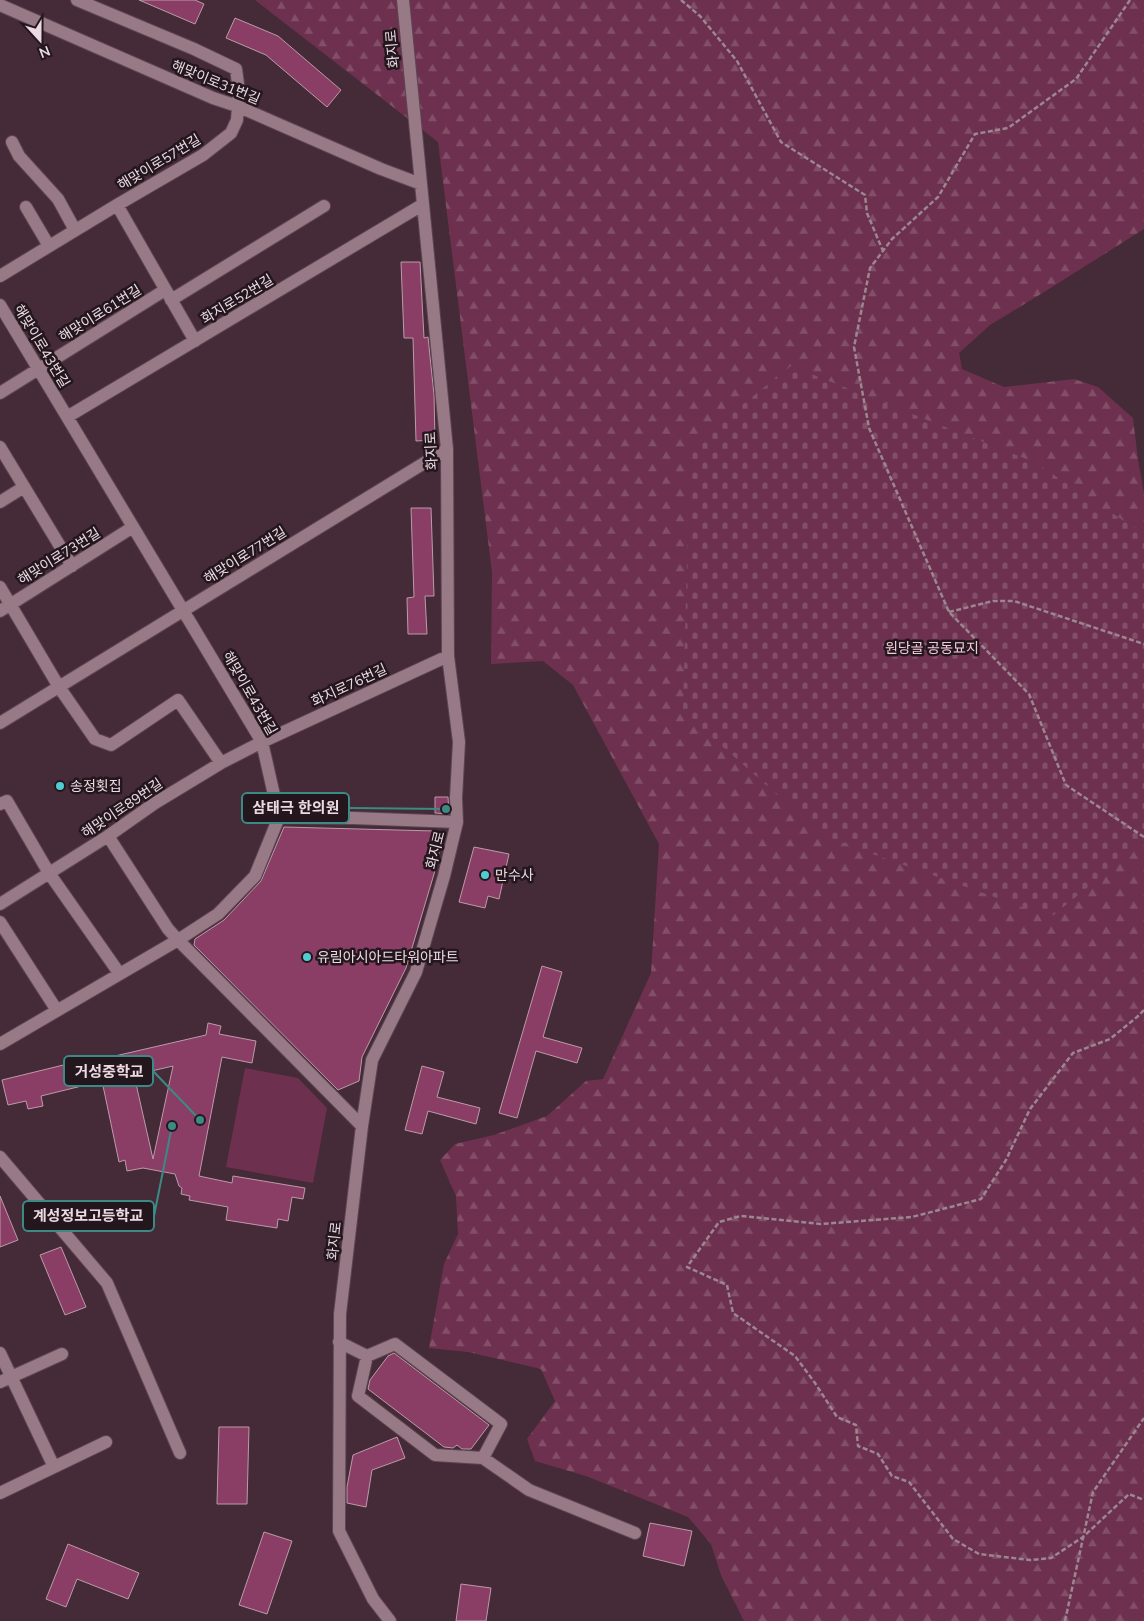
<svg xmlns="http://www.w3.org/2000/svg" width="1144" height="1621" viewBox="0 0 1144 1621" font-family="'Nunito Sans','Noto Sans KR',sans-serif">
<defs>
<pattern id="forest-firs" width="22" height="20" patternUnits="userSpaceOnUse" patternTransform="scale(1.25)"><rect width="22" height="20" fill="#6d314f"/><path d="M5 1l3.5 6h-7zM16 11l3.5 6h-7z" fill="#824e68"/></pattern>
<pattern id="cemetery-stones" width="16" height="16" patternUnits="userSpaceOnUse" patternTransform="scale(1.25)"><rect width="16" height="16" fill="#6d314f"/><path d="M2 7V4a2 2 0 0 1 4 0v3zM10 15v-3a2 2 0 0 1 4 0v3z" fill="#824e68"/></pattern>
</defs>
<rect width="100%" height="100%" fill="#452a37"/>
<!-- forest -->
<path fill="url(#forest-firs)" d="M 255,0 L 1144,0 L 1144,229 L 1041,294 L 990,325 L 959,353 L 962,369 L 1004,387 L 1074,379 L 1098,387 L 1133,418 L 1138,460 L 1144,493 L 1144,1621 L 744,1621 L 721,1575 L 711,1544 L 688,1517 L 586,1476 L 535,1461 L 527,1439 L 555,1401 L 541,1369 L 468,1352 L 429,1348 L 444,1264 L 458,1234 L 456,1196 L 440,1160 L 455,1144 L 494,1135 L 547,1116 L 586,1081 L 603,1079 L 651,973 L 659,844 L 573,685 L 543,661 L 491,664 L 492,572 L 438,142 Z"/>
<!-- cemetery -->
<path fill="url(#cemetery-stones)" d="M 791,366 L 1034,462 L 1144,534 L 1144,842 L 1051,917 L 827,838 L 683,712 L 690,446 Z"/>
<!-- garden -->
<path fill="#6d314f" d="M 245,1068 L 298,1078 L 327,1108 L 313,1183 L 226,1167 Z"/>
<!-- building -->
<path fill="#8b3e65" stroke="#bb9ba9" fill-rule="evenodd" d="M 139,0 L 195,0 L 204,4 L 195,24 Z
M 235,18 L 278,36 L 341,90 L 327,107 L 266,55 L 226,38 Z
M 401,262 L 420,262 L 424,338 L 428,337 L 434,395 L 435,440 L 416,441 L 413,338 L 404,338 Z
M 411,508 L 431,508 L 434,596 L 425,596 L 427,634 L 408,634 L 407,598 L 414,597 Z
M 435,797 L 448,797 L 449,814 L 435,813 Z
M 284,827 L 435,831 L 442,840 L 434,874 L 406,968 L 362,1057 L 359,1081 L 338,1090 L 194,945 L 195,939 L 224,920 L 261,881 Z
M 474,847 L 509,854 L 499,899 L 488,896 L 485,908 L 459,902 Z
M 542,966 L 562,972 L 543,1037 L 582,1048 L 577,1063 L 536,1051 L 517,1118 L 499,1113 Z
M 208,1023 L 221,1026 L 219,1034 L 256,1041 L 252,1063 L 222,1057 L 199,1176 L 232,1183 L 233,1176 L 305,1188 L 303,1199 L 292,1197 L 288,1221 L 278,1219 L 277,1228 L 226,1220 L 228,1207 L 189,1200 L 190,1196 L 181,1194 L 182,1188 L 179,1186 L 175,1174 L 143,1168 L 127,1171 L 125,1160 L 119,1162 L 102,1081 L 41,1096 L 43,1106 L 28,1109 L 26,1101 L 8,1105 L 2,1080 L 88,1059 L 89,1062 L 206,1035 ZM 173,1066 L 153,1159 L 134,1075 Z
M 422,1066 L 444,1072 L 437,1097 L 480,1108 L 476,1124 L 428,1111 L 422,1134 L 405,1130 Z
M 0,1196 L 18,1240 L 0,1247 Z
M 61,1247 L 86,1307 L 65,1315 L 40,1255 Z
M 394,1353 L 489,1425 L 471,1449 L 462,1449 L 457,1445 L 453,1448 L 444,1447 L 368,1389 L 370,1380 L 388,1356 Z
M 219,1427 L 249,1427 L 247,1504 L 217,1504 Z
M 397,1437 L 405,1458 L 372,1470 L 366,1507 L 347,1503 L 347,1487 L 353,1455 Z
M 650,1523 L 692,1531 L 684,1566 L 643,1556 Z
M 264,1532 L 292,1541 L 267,1614 L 239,1605 Z
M 68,1544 L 139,1573 L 128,1599 L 77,1579 L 66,1607 L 46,1599 Z
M 461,1584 L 491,1588 L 486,1621 L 456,1621 Z"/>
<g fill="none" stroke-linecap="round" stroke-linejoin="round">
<defs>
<path id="minor" d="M 0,5 L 213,98 L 237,106 L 381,169 L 421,184
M 12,142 L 19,156 L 58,199 L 75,230
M 117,205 L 195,341
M 26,207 L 49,246
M 0,276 L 117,205 L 203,155 L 231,133 L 237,120 L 239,91 L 236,69 L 194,49 L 77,0
M 171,300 L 324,206
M 0,305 L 262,742 L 279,817 L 255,876 L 218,914 L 178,940 L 362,1126
M 0,393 L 165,290
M 67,417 L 422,205
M 0,447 L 72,566
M 0,502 L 24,487
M 0,587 L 59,687 L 95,739 L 111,745 L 178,700 L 221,763
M 0,611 L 133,527
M 0,723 L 447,449
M 0,804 L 7,801 L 49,873 L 119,973
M 279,817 L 353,818 L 457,822
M 0,904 L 108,836 L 155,803 L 221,763 L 262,742 L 448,656
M 0,922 L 56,1009
M 0,1044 L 178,940 L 168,929 L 108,836
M 0,1157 L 107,1283 L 180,1453
M 339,1342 L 367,1356 L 395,1344 L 501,1424 L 483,1458 L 435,1455 L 358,1396 L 367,1356
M 0,1353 L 54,1467
M 0,1382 L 62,1354
M 483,1458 L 529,1490 L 635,1533
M 0,1493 L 106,1442
M 390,1621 L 373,1599 L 339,1531 L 340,1314 L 362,1126 L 372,1060 L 416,972 L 444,876 L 457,822 L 456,798 L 459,742 L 448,656 L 447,449 L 403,0"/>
</defs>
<!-- minor casing -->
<use href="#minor" stroke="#5c4651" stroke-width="14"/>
<!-- path -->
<path stroke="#9c8690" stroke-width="2.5" stroke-dasharray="5 2.5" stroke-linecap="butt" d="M 681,0 L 700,16 L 737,61 L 781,142 L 865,195 L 867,213 L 883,251
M 1130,0 L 1076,79 L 1008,128 L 975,134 L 938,197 L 892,239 L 870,268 L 854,347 L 869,428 L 949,612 L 1029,694 L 1066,785 L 1144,837
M 949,612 L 993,601 L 1014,601 L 1144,644
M 1144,1010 L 1137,1017 L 1110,1039 L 1073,1053 L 1030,1109 L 1006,1160 L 981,1199 L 912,1217 L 821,1224 L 741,1216 L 719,1222 L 687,1267 L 727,1285 L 733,1313 L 795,1356 L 815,1383 L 837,1417 L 856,1425 L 858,1446 L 878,1454 L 892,1476 L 909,1482 L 953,1539 L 979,1554 L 1030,1560 L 1051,1558 L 1083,1537 L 1129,1494 L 1144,1500
M 1065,1621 L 1093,1492 L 1144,1418"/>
<!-- minor -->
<use href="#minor" stroke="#987986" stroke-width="12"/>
</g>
<!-- markers -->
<g fill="#51ccd3" stroke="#23171d" stroke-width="2">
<circle cx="60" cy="786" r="5"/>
<circle cx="485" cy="875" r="5"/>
<circle cx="307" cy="957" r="5"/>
</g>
<g text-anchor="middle" stroke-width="5" stroke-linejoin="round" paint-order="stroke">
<!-- street labels -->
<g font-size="14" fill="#ecdae2" stroke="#23171d">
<text transform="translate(392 49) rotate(-95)" y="5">화지로</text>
<text transform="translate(216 82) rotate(22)" y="5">해맞이로31번길</text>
<text transform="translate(159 162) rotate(-31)" y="5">해맞이로57번길</text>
<text transform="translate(237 299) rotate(-31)" y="5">화지로52번길</text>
<text transform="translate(100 313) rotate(-32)" y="5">해맞이로61번길</text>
<text transform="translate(42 346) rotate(59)" y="5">해맞이로43번길</text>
<text transform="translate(431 451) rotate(-93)" y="5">화지로</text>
<text transform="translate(245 555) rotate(-32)" y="5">해맞이로77번길</text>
<text transform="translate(59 556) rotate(-32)" y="5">해맞이로73번길</text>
<text transform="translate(349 685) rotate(-25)" y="5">화지로76번길</text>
<text transform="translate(250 693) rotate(60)" y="5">해맞이로43번길</text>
<text transform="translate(122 808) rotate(-34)" y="5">해맞이로89번길</text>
<text transform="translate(435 850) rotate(-76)" y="5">화지로</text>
<text transform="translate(334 1241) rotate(-84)" y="5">화지로</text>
</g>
<!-- park labels -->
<g font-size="14" fill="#f5c7db" stroke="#23171d">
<text x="932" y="653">원당골 공동묘지</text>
</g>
<!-- poi labels -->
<g font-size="14" fill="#ecdae2" stroke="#23171d" text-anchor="start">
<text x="70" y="791">송정횟집</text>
<text x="495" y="880">만수사</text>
<text x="317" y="962">유림아시아드타워아파트</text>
</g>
</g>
<!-- callouts -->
<path fill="none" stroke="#3b8a85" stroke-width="2" d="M446 809L349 808M200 1120L153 1071M172 1126L154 1216"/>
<g fill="#3b8a85" stroke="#23171d" stroke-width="2">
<circle cx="446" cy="809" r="5"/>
<circle cx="200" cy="1120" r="5"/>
<circle cx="172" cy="1126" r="5"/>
</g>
<g fill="#23171d" stroke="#3b8a85" stroke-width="2">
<rect x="242" y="793" width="107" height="30" rx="5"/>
<rect x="64" y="1056" width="89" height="30" rx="5"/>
<rect x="23" y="1201" width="131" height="30" rx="5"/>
</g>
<g font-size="15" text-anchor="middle" font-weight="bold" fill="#ecdae2">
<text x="296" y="813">삼태극 한의원</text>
<text x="109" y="1077">거성중학교</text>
<text x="88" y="1221">계성정보고등학교</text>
</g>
<!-- north arrow -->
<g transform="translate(40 40) rotate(159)" stroke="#23171d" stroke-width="4" paint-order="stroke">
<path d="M0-4L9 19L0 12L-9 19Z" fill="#ecdae2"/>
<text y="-8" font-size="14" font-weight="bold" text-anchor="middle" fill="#ecdae2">N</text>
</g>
</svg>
